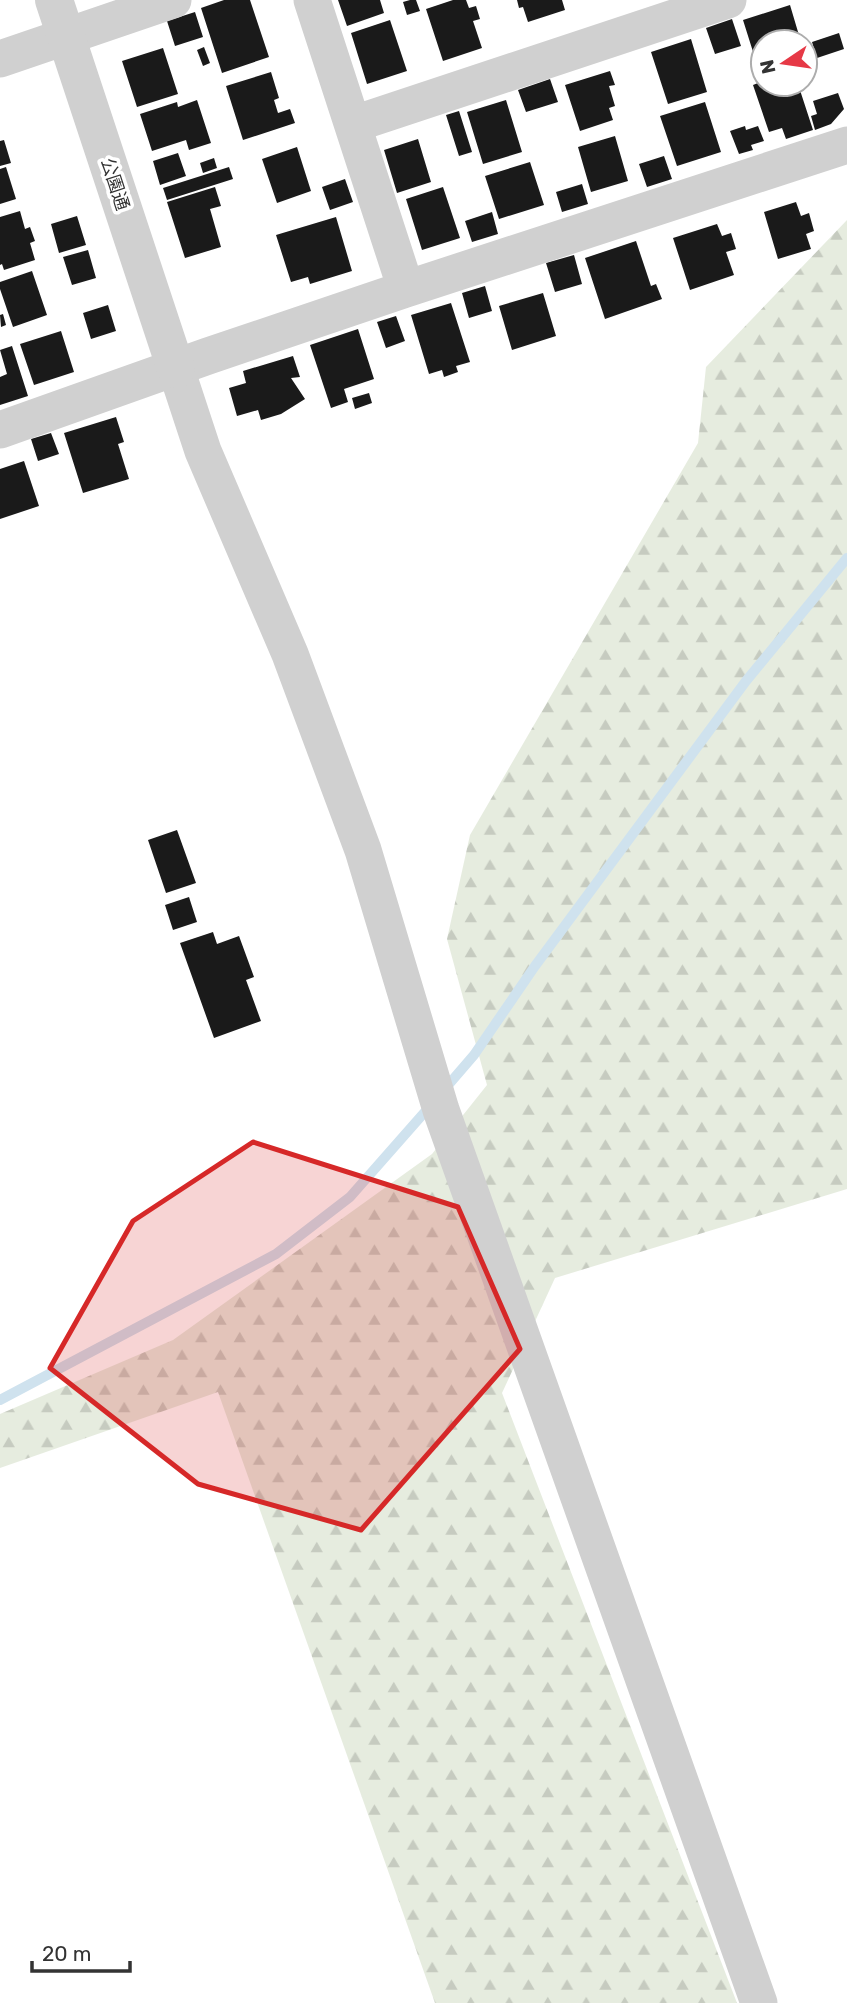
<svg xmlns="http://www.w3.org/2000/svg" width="847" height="2003" viewBox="0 0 847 2003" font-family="Rubik,'Noto Sans JP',sans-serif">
<defs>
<pattern id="forest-firs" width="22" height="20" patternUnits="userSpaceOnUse" patternTransform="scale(1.75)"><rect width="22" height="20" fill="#e6ecdf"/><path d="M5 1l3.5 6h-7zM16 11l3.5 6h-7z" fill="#c6cbc0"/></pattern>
</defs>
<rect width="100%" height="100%" fill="#fff"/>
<!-- forest -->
<path fill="url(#forest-firs)" d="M 847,220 L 847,1189 L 555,1278 L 502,1393 L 737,2003 L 435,2003 L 218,1392 L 0,1468 L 0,1414 L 173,1340 L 432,1154 L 487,1085 L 447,939 L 470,835 L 698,443 L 706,367 Z"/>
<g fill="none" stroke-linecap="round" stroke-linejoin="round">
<!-- stream -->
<path stroke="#cfe2ee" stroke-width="10" d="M 443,1091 L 474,1055 L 535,966 L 746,681 L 847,558
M 0,1400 L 276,1254 L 350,1197 L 431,1105"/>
</g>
<!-- building -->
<path fill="#1a1a1a" d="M 224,0 L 250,0 L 269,57 L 222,73 L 201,8 Z
M 338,0 L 380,0 L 384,13 L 347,26 Z
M 410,0 L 416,0 L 420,11 L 407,15 L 403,2 Z
M 453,0 L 466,0 L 469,8 L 476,6 L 480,19 L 473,21 L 482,48 L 443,61 L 426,9 Z
M 517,0 L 562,0 L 565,10 L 528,22 L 523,7 L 519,8 Z
M 790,5 L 801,42 L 763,42 L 763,73 L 760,74 L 743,20 Z
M 195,12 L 203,37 L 175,46 L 167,21 Z
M 732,19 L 741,46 L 715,54 L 706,28 Z
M 390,20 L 407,71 L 367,84 L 351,33 Z
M 839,33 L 844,49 L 817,58 L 812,42 Z
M 691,39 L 707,92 L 668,104 L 651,52 Z
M 204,47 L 210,63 L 203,66 L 197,50 Z
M 163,48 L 178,94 L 137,107 L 122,61 Z
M 610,71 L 615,85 L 609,86 L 615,106 L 609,108 L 613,120 L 580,131 L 565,85 Z
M 271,72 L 279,98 L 274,100 L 278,113 L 290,109 L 295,123 L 243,140 L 226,86 Z
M 550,79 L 558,102 L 526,112 L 518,90 Z
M 763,81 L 763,84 L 798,84 L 813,130 L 786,139 L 782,128 L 769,132 L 753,85 Z
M 838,93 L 844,109 L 831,124 L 815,130 L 811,116 L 817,114 L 813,101 Z
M 197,100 L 211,143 L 189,150 L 186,140 L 152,151 L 140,114 L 177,102 L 178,107 Z
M 506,100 L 522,152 L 483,164 L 467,112 Z
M 705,102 L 721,152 L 677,166 L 660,116 Z
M 459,111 L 472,152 L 459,156 L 446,115 Z
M 745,126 L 746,130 L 758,126 L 764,141 L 751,145 L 753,150 L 739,154 L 730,131 Z
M 615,136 L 628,181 L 591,192 L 578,147 Z
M 418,139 L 431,182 L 397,193 L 384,150 Z
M 4,140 L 11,163 L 0,166 L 0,141 Z
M 297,147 L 311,191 L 277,203 L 262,159 Z
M 178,153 L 186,176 L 160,185 L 153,161 Z
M 664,156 L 672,179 L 647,187 L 639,164 Z
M 214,158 L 217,168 L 203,173 L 200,163 Z
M 530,162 L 544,205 L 499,219 L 485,176 Z
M 6,167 L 16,199 L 0,204 L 0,169 Z
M 229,167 L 233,179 L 167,200 L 163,188 Z
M 345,179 L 353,202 L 330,210 L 322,187 Z
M 582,184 L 588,204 L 562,212 L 556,192 Z
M 215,187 L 221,206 L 210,209 L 221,247 L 185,258 L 167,202 Z
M 443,187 L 460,238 L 422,250 L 406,199 Z
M 796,202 L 801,216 L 809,213 L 814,231 L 806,234 L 811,249 L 778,259 L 764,212 Z
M 20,211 L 25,229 L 30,227 L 35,241 L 30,243 L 35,260 L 4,270 L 2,264 L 0,265 L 0,217 Z
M 492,212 L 498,234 L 472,242 L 465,221 Z
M 77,216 L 86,245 L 59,253 L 51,224 Z
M 336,217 L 352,271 L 310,284 L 308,277 L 291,282 L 276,235 Z
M 717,224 L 722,236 L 731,233 L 736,249 L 726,252 L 734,275 L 690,290 L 673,238 Z
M 636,241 L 651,286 L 656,284 L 662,299 L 605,319 L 585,258 Z
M 88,250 L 96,278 L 72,285 L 63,257 Z
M 574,255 L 582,284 L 555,292 L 546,263 Z
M 32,271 L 47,315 L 13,327 L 0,289 L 0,282 Z
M 485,286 L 492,311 L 469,318 L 462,293 Z
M 543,293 L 556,336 L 512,350 L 499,306 Z
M 451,303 L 470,362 L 456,366 L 458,372 L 444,377 L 442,370 L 429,374 L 411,315 Z
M 108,305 L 116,331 L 91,339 L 83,313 Z
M 3,314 L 6,325 L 1,327 L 0,315 Z
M 396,316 L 405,341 L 386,348 L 377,322 Z
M 358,329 L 374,379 L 344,389 L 348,402 L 331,408 L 310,345 Z
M 61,331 L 74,372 L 34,385 L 20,344 Z
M 12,346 L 28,396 L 0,405 L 0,377 L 7,374 L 0,350 Z
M 293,356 L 300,377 L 291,378 L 305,399 L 281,414 L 261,420 L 258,410 L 237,416 L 229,388 L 246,383 L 243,371 Z
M 369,393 L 372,403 L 355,409 L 352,398 Z
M 116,417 L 124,442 L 118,444 L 129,479 L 83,493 L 64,433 Z
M 51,433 L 59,454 L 38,461 L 31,439 Z
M 24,461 L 39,506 L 0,519 L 0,469 Z
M 177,830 L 196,883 L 166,893 L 148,840 Z
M 189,897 L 197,922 L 173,930 L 165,905 Z
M 213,932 L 217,944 L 239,936 L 254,977 L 246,980 L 261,1021 L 214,1038 L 180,943 Z"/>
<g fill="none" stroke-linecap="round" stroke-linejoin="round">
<!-- minor -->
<path stroke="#d0d0d0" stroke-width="37" d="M 312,0 L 406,289
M 0,59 L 173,0
M 354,124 L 728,0
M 176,369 L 203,451 L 290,654 L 363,850 L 441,1110 L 759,2003
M 0,430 L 208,356 L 406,289 L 847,145"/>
<!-- tertiary -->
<path stroke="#d0d0d0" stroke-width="38" d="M 54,0 L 176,369"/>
</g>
<!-- marked area -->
<path fill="#d62828" fill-opacity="0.2" stroke="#d62828" stroke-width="5" stroke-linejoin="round" d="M 253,1142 L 458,1207 L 520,1349 L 361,1530 L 198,1484 L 50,1368 L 133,1221 Z"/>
<g text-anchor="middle" stroke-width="7" stroke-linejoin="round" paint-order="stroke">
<!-- street labels -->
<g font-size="18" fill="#333" stroke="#fff">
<text transform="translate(115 184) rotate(72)" y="6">公園通</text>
</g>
</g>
<!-- north arrow -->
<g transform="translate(784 63) rotate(257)"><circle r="33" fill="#ffffff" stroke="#adadad" stroke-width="2"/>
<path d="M0-5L12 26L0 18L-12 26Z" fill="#e63946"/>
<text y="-10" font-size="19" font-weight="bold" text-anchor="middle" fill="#333333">N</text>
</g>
<!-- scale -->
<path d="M32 1961v10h98v-10" fill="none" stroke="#333333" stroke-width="3.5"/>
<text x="42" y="1961" font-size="21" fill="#333333" stroke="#ffffff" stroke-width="5" paint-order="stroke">20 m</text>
</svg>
